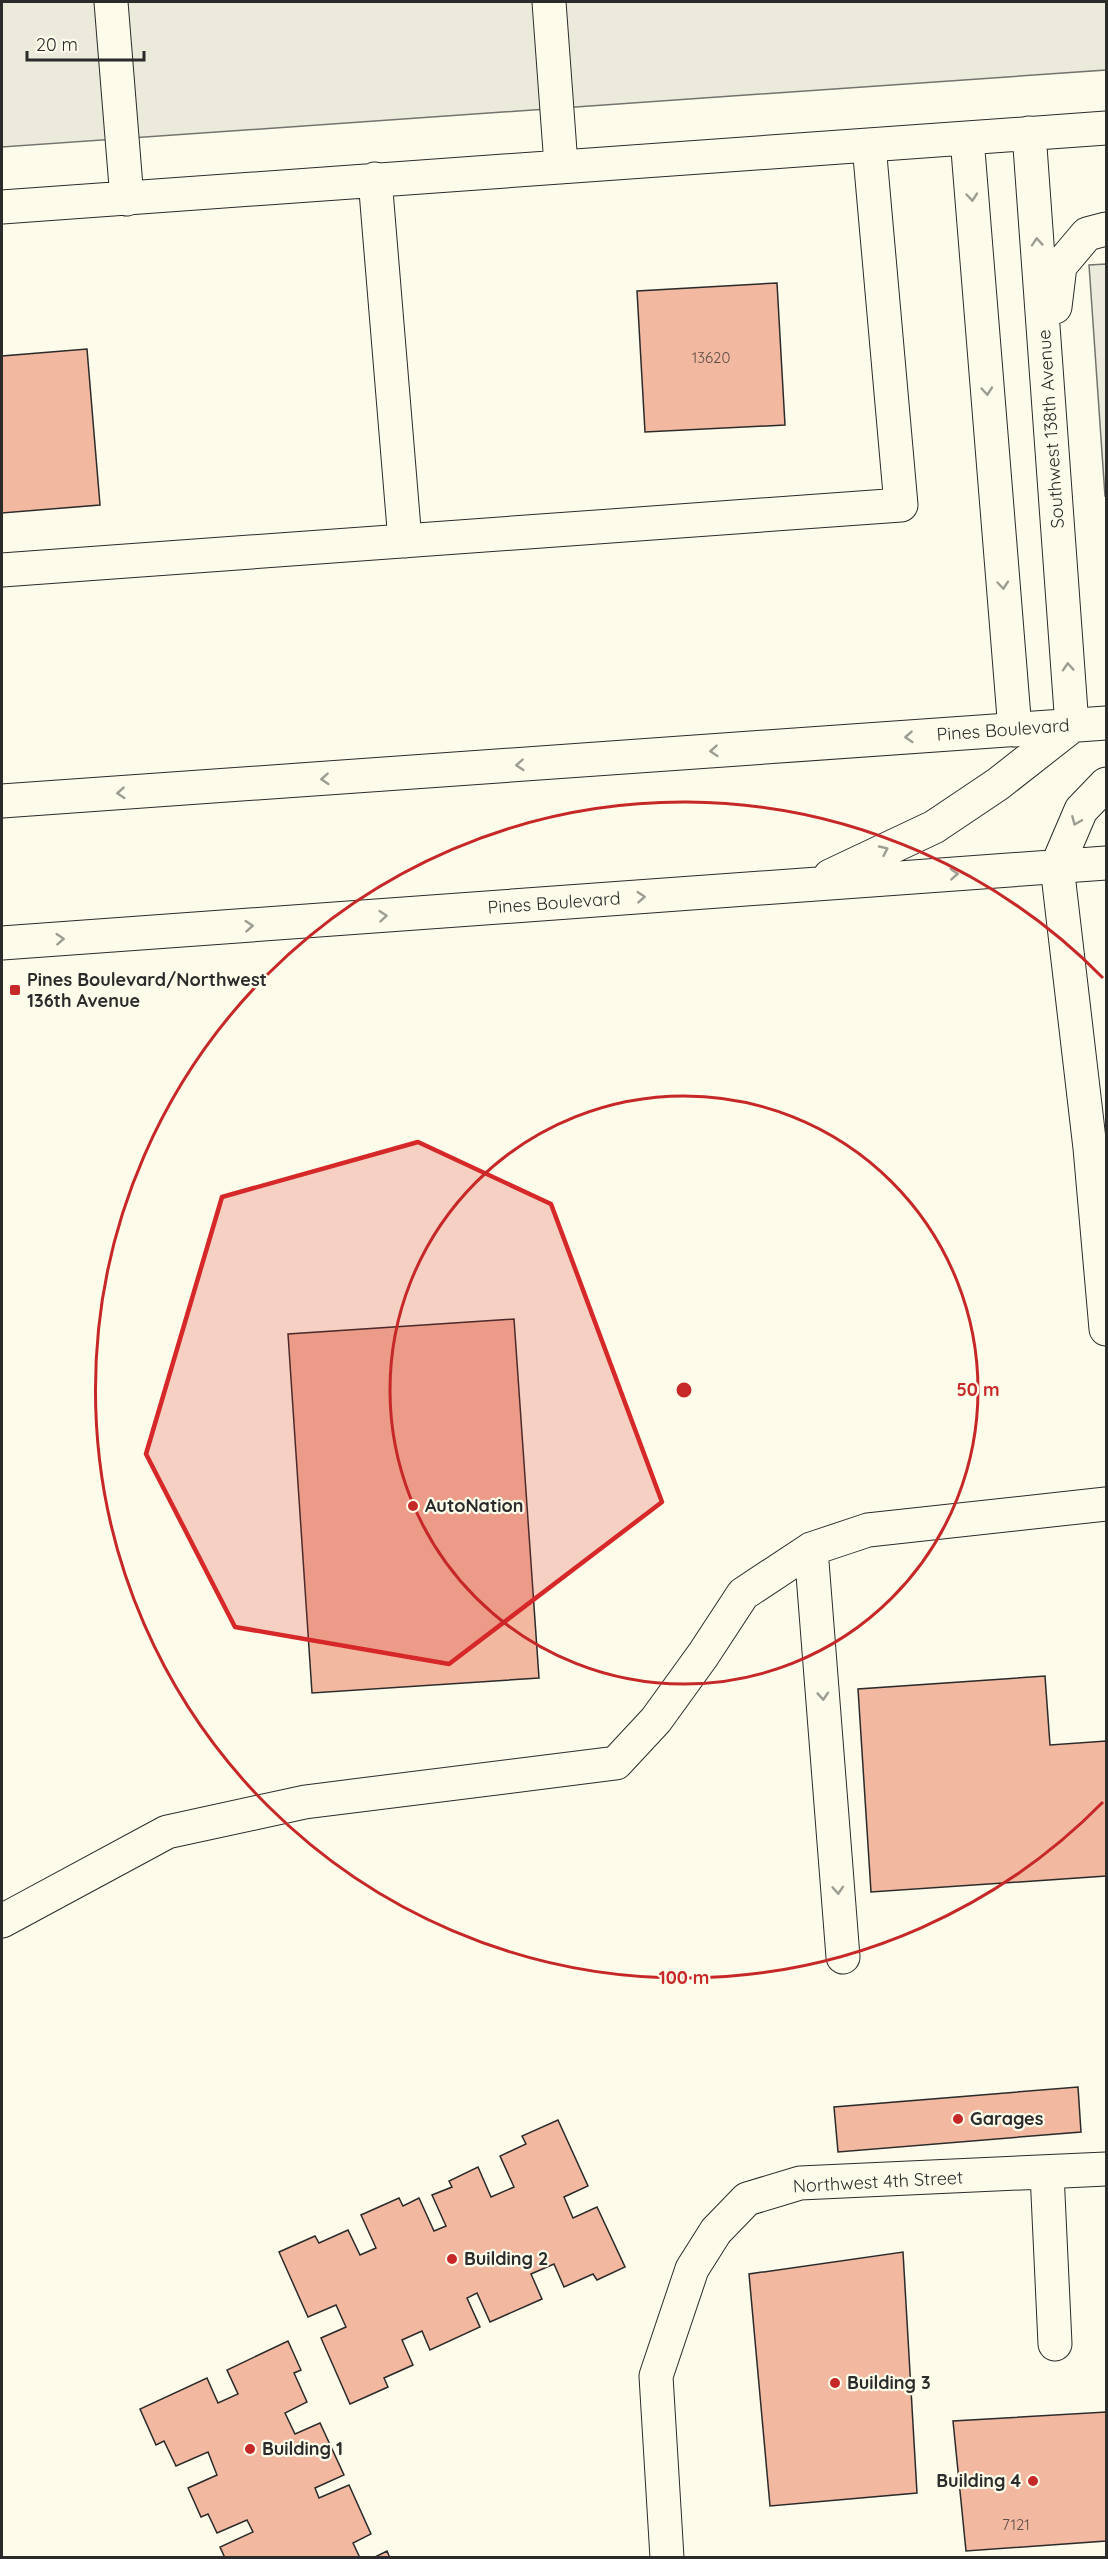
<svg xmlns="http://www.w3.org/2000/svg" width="1108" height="2559" viewBox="0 0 1108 2559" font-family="Quicksand,sans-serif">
<rect width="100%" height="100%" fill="#fdfbea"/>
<!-- parking -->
<path fill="#eceadb" stroke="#74746e" stroke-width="1.5" d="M 2,2 L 1106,2 L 1106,70 L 2,147 Z
M 1106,264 L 1106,496 L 1105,496 L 1089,265 Z"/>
<!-- building -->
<path fill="#f2b8a0" stroke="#2b2b2b" stroke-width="1.5" d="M 777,283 L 785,425 L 645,432 L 637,291 Z
M 87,349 L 100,505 L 2,513 L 2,356 Z
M 514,1319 L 539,1678 L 312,1693 L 288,1334 Z
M 1045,1676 L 1050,1745 L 1106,1741 L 1106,1876 L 871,1892 L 858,1689 Z
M 1078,2087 L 1081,2132 L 838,2152 L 834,2107 Z
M 558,2120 L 588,2186 L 564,2197 L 573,2218 L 597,2207 L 625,2267 L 597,2280 L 593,2274 L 564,2287 L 554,2264 L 531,2274 L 542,2299 L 490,2322 L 477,2293 L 467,2298 L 480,2327 L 430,2350 L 422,2331 L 402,2340 L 413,2365 L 384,2378 L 388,2387 L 350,2404 L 321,2338 L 346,2327 L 336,2305 L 308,2317 L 279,2252 L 315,2236 L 319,2243 L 348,2230 L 360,2255 L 376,2248 L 361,2215 L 399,2198 L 403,2206 L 419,2198 L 434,2231 L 446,2226 L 432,2195 L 452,2187 L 449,2181 L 478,2167 L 491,2197 L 514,2187 L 500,2156 L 526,2144 L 522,2136 Z
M 903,2252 L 917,2493 L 770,2506 L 749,2274 Z
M 288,2341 L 301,2370 L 294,2373 L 307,2402 L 285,2413 L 295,2434 L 320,2423 L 344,2475 L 315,2488 L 319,2498 L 349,2485 L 371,2534 L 353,2543 L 360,2558 L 225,2558 L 220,2547 L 253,2532 L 247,2520 L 217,2533 L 208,2514 L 201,2517 L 188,2488 L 217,2475 L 208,2452 L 176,2466 L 164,2441 L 156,2445 L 140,2409 L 207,2378 L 218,2403 L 238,2394 L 227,2370 Z
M 1106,2412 L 1106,2541 L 966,2551 L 953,2421 Z
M 387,2551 L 390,2558 L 373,2558 Z"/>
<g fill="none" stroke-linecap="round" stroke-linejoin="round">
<defs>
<path id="minor" d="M 111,2 L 127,199
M 549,2 L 561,165
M 1029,133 L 1072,726
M 967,138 L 1015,730
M 375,179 L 405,541
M 2,207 L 1106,128
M 1055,307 L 1060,266 L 1087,234 L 1106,229
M 2,570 L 901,505 L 869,145
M 1057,866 L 1090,1148 L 1106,1329
M 811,1549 L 843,1957
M 2,1921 L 167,1832 L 305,1802 L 616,1763 L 656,1720 L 703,1655 L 743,1594 L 811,1549 L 868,1530 L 1106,1504
M 1047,2173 L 1055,2344
M 667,2558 L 656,2376 L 692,2269 L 716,2231 L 747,2199 L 800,2183 L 1106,2169"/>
<path id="highway" d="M 2,801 L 1106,723
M 1057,866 L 1081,810 L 1106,784
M 830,876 L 934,827 L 998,784 L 1072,726
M 2,943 L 1106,863"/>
</defs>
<!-- minor casing -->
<use href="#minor" stroke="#2b2b2b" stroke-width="35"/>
<!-- highway casing -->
<use href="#highway" stroke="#2b2b2b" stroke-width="35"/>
<!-- minor -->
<use href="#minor" stroke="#fdfbea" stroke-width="33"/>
<!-- highway -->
<use href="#highway" stroke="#fdfbea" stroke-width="33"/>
</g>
<!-- one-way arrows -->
<defs><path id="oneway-chevron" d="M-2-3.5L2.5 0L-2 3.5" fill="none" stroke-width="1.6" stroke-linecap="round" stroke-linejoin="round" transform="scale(1.5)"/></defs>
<g stroke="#9e9d94">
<use href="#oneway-chevron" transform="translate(972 197) rotate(85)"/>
<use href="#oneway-chevron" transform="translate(1037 242) rotate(-94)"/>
<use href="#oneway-chevron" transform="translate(987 391) rotate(85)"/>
<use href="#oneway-chevron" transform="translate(1003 585) rotate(85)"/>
<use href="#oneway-chevron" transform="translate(1068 667) rotate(-94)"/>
<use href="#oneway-chevron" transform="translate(909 737) rotate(176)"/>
<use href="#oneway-chevron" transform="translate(714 751) rotate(176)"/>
<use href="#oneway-chevron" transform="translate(520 765) rotate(176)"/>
<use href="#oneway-chevron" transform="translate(325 779) rotate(176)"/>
<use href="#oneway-chevron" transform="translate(121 793) rotate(176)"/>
<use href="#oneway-chevron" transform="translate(1076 821) rotate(113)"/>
<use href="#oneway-chevron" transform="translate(884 850) rotate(-25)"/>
<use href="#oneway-chevron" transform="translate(954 874) rotate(-4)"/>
<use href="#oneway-chevron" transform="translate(641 897) rotate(-4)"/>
<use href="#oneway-chevron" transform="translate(383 916) rotate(-5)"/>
<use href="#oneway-chevron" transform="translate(249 926) rotate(-4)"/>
<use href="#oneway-chevron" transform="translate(60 939) rotate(-4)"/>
<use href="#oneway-chevron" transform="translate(823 1696) rotate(86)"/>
<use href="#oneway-chevron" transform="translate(838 1890) rotate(86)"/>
</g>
<!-- marked area -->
<path fill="#d62828" fill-opacity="0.2" stroke="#d62828" stroke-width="4.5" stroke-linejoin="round" d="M 418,1142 L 551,1204 L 662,1502 L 449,1664 L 235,1627 L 146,1454 L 222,1197 Z"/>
<!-- distance rings -->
<g fill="none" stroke="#c62828" stroke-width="3">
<circle cx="684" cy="1390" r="294"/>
<path d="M1103 1802A588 588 0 1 1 1103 978"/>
</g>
<!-- markers -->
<g fill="#c62828" stroke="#fdfbea" stroke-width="2">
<rect x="9" y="984" width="12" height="12" rx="3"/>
<circle cx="413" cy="1506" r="6"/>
<circle cx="958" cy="2119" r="6"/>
<circle cx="452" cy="2259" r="6"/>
<circle cx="835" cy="2383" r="6"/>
<circle cx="250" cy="2449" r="6"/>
<circle cx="1033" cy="2481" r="6"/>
</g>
<g text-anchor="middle" stroke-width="4.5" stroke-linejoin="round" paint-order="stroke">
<!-- number labels -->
<g font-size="15" fill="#5d4e48">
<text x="711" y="363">13620</text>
<text x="1016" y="2530">7121</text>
</g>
<!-- street labels -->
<g font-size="18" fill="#2b2b2b" stroke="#fdfbea">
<text transform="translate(1051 429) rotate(-94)" y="6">Southwest 138th Avenue</text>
<text transform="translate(1003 730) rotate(-4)" y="6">Pines Boulevard</text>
<text transform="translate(554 903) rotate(-4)" y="6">Pines Boulevard</text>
<text transform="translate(878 2182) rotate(-3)" y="6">Northwest 4th Street</text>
</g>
<!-- poi labels -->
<g font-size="18" font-weight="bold" fill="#2b2b2b" stroke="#fdfbea" text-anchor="start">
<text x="27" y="986">Pines Boulevard/Northwest<tspan x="27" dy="21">136th Avenue</tspan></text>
<text x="425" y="1512">AutoNation</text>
<text x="970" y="2125">Garages</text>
<text x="464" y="2265">Building 2</text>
<text x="847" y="2389">Building 3</text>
<text x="262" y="2455">Building 1</text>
<text x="1021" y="2487" text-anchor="end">Building 4</text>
</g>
</g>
<circle cx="684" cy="1390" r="9" fill="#c62828" stroke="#fdfbea" stroke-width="3"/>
<g font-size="18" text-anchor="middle" font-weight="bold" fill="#c62828" stroke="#fdfbea" stroke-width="4.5" stroke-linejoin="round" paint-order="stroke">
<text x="978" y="1396">50 m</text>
<text x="684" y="1984">100 m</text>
</g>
<!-- border -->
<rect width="1108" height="2559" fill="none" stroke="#2b2b2b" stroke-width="6"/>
<!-- scale -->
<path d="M27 51v9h117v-9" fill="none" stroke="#2b2b2b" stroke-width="3"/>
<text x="36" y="51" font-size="18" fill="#2b2b2b" stroke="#fdfbea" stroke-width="4.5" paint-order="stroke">20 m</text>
</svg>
